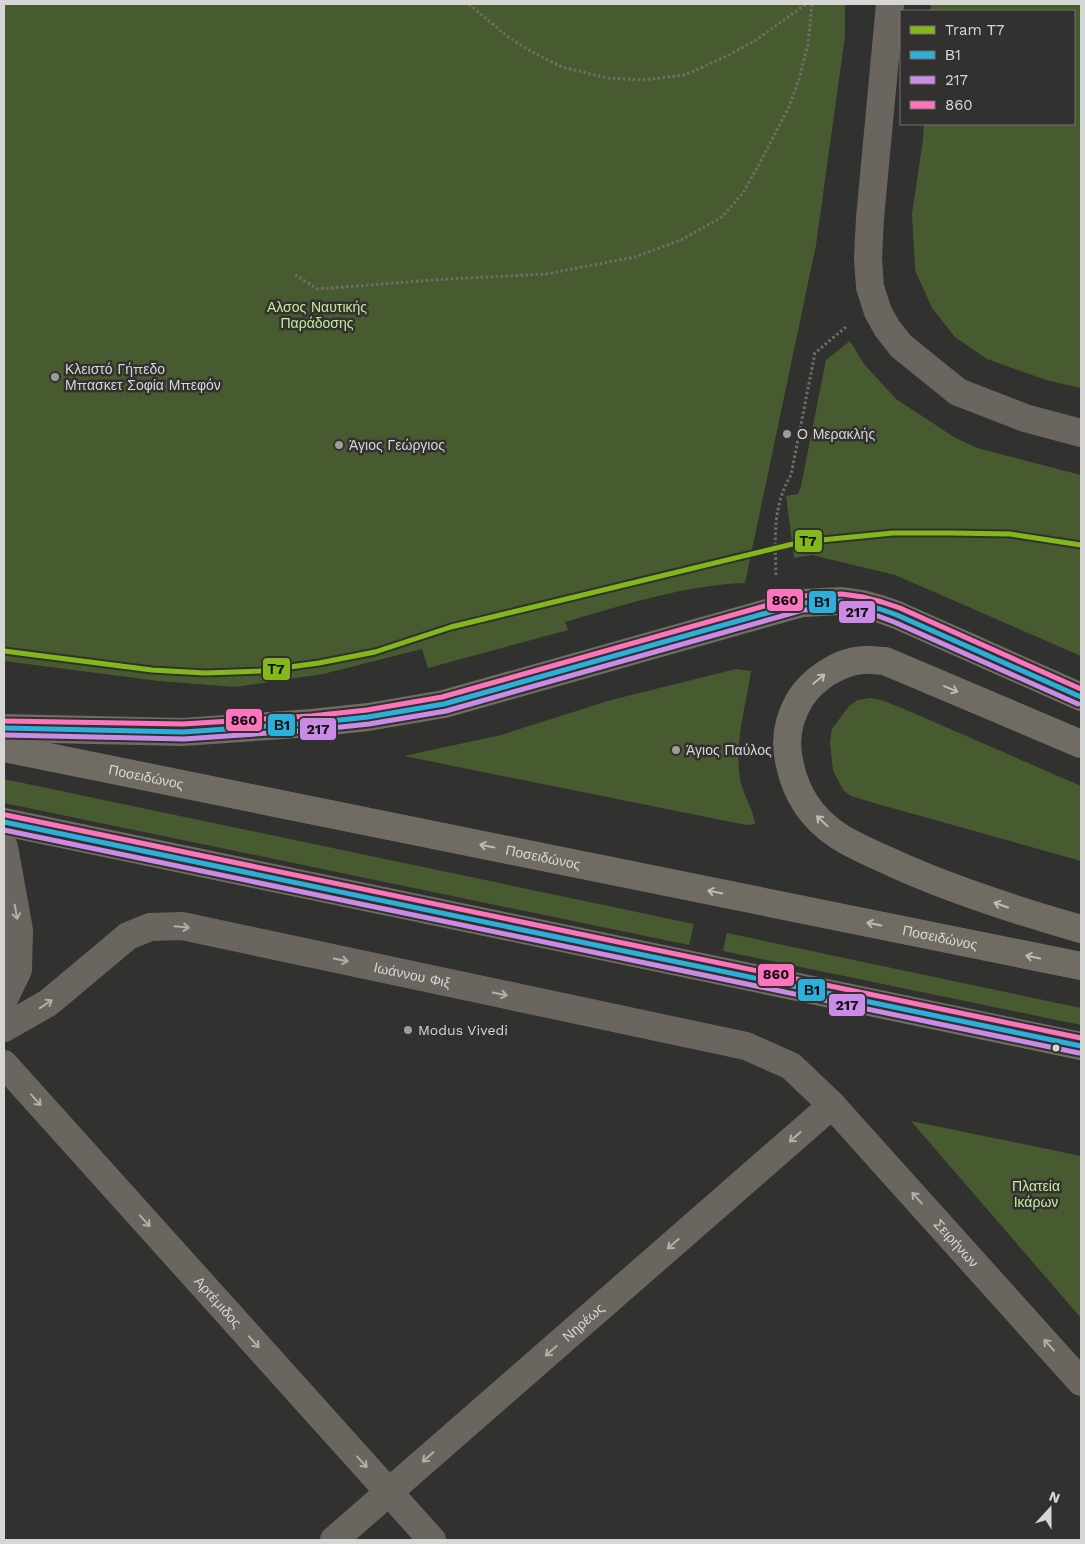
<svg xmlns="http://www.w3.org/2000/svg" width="1085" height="1544" viewBox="0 0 1085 1544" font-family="'Work Sans',sans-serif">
<rect width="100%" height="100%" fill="#313130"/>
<!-- green -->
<path fill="#485b30" d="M 4,4 L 845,4 L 845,36 L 816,245 L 745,583 C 684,585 624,605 565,622 L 568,630 L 428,668 L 422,649 L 323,674 L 235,687 L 159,681 L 4,661 Z
M 931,4 L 1081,4 L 1081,388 L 1046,380 L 987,359 L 955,337 L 932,308 L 915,270 L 912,214 L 923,140 L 924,124 L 1074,124 L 1074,11 L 930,11 Z
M 850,341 L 864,364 L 896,399 L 954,437 L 977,448 L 1081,475 L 1081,656 L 895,575 L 812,555 L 794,558 L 786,496 L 798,494 L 801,486 L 826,360 Z
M 736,669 L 751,671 C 746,706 734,744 740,779 C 743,795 753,808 755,824 L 746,825 L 404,756 L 501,735 L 611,700 Z
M 870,698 L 881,700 L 904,709 L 1081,786 L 1081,861 L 874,803 L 851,796 L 843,790 L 833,770 L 830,742 L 832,729 L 849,706 L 858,700 Z
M 4,779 L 694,924 L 689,945 L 4,803 Z
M 727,933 L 1081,1008 L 1081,1025 L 723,951 Z
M 911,1121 L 1081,1156 L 1081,1318 Z"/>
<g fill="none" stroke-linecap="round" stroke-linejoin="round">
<!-- path -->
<path stroke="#706d69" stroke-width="3" stroke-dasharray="2.5 2.5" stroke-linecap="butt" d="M 469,4 L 508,37 L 536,54 L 562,67 L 607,78 L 643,80 L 685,75 L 729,55 L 756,40 L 806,4
M 295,275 L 318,289 L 446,279 L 546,274 L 635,257 L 681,240 L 722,217 L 743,193 L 757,168 L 789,107 L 799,79 L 808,44 L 812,4
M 776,575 C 775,539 772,507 791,475 L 815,353 L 847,326"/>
<!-- minor -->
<g stroke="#6a665f" stroke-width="28">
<path d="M 890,4 L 870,218 L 868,258 L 870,287 L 878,312 L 887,328 L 901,346 L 958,392 L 1025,418 L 1081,433"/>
<path d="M 4,847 L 19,930 L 18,970 L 4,999"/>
<path id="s1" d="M 4,1028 L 48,1003 L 128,936 L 150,927 L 182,926 L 746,1046 L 791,1066 L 832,1105 L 1081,1382"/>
<path id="s2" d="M 4,1064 L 432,1540"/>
<path id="s3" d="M 334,1540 L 832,1105"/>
</g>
<!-- highway -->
<g stroke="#716c63" stroke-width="28">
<path d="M 4,728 L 183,732 L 312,723 L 368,717 L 444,704 L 802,603 L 842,601 L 862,604 L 880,609 L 897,615 L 1081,697"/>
<path d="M 1081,744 L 885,661 C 878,661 870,659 863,660 C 838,662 813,679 800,699 C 788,719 784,742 790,765 C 796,794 812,818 837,835 C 855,847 876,855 895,864 C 955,891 1018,911 1081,929"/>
<path id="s4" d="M 4,748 L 1081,966"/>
<path d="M 4,822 L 1081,1046"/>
</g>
<defs>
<path id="bus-1" d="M 4,728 L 183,732 L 312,723 L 368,717 L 444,704 L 802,603 L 842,601 L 880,609 L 897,615 L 1081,697
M 4,822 L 1081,1046"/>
<path id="bus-2" d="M 4,735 L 184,739 L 313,730 L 369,724 L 446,711 L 803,610 L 842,609 L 878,616 L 894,622 L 1078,704
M 4,830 L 1079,1053"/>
<path id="bus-3" d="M 4,721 L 183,724 L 311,716 L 367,710 L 442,697 L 800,596 L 842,594 L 863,597 L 882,602 L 900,608 L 1081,689
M 6,815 L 1081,1038"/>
</defs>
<!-- bus-1 casing -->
<use href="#bus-1" stroke="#32312f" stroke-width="9"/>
<!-- bus-2 casing -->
<use href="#bus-2" stroke="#32312f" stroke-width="9"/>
<!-- bus-3 casing -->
<use href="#bus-3" stroke="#32312f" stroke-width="9"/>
<!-- bus-1 -->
<use href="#bus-1" stroke="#2dafdb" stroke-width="5"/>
<!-- bus-2 -->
<use href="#bus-2" stroke="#ca8be6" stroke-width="5"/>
<!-- bus-3 -->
<use href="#bus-3" stroke="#fc73be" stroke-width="5"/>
<defs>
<path id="tram-1" d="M 4,651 L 152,670 L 205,673 L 260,671 L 319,663 L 375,652 L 451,627 L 801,542 L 893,533 L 950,533 L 1010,534 L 1081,545"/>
</defs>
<!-- tram-1 casing -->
<use href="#tram-1" stroke="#32312f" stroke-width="9"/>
<!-- tram-1 -->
<use href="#tram-1" stroke="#83b81a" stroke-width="5"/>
</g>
<!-- one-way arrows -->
<defs><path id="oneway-shaft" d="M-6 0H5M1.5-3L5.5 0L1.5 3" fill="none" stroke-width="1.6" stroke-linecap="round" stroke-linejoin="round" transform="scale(1.25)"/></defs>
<g stroke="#bdbcb8">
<use href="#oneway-shaft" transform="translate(819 679) rotate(-40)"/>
<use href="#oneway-shaft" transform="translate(951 689) rotate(23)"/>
<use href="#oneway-shaft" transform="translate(822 821) rotate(-137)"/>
<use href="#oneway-shaft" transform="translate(487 846) rotate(-169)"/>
<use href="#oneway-shaft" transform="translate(715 892) rotate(-169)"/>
<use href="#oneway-shaft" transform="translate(1001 905) rotate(-161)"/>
<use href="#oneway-shaft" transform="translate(874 924) rotate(-169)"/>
<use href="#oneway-shaft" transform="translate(1033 957) rotate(-169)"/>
</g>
<g stroke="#b0afab">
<use href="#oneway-shaft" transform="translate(16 912) rotate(80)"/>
<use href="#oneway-shaft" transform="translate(182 927) rotate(5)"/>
<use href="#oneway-shaft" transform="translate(341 960) rotate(12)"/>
<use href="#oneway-shaft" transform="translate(500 994) rotate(12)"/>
<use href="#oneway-shaft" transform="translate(46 1004) rotate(-34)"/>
<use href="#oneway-shaft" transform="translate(36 1100) rotate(48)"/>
<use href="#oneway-shaft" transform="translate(795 1137) rotate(139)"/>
<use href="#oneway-shaft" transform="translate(917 1198) rotate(-132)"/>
<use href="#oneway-shaft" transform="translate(145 1221) rotate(48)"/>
<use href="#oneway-shaft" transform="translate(673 1244) rotate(139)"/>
<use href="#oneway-shaft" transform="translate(254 1342) rotate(48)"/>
<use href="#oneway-shaft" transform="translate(1049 1345) rotate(-132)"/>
<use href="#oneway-shaft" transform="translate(551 1351) rotate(139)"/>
<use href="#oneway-shaft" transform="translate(428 1457) rotate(139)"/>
<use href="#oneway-shaft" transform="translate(362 1462) rotate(48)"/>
</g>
<!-- markers -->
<g fill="#9c9c9b" stroke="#32312f" stroke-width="2">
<circle cx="55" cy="377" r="5"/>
<circle cx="787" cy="434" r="5"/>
<circle cx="339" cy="445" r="5"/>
<circle cx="676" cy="750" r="5"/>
<circle cx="408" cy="1030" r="5"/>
</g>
<circle fill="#d6d6d4" stroke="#32312f" stroke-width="2" cx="1056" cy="1048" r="4.5"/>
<g text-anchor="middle" stroke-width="5" stroke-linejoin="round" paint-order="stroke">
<!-- park labels -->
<g font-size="14" fill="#c7eb9b" stroke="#32312f">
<text x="317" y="312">Αλσος Ναυτικής<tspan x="317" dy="16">Παράδοσης</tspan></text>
<text x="1036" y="1191">Πλατεία<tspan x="1036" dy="16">Ικάρων</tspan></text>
</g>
<!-- poi labels -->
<g font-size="14" fill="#d6d6d4" stroke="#32312f" text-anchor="start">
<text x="65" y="374">Κλειστό Γήπεδο<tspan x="65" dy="16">Μπασκετ Σοφία Μπεφόν</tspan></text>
<text x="797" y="439">Ο Μερακλής</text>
<text x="349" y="450">Άγιος Γεώργιος</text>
<text x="686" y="755">Άγιος Παύλος</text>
<text x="418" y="1035">Modus Vivedi</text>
</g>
<!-- street labels -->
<g font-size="14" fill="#d6d6d4" stroke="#32312f">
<text dy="5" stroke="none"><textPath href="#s4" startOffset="145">Ποσειδώνος</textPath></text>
<text dy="5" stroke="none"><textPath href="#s4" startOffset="550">Ποσειδώνος</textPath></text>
<text dy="5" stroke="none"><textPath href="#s4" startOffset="955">Ποσειδώνος</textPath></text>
<text dy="5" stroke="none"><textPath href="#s1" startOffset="446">Ιωάννου Φιξ</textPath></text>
<text dy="5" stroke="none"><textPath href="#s1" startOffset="1079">Σειρήνων</textPath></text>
<text dy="5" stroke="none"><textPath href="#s2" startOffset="320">Αρτέμιδος</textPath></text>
<text dy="5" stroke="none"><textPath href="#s3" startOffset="331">Νηρέως</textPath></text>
</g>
</g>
<g stroke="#32312f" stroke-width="2">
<rect x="794" y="529" width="29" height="24" rx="5" fill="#83b81a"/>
<rect x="766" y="588" width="38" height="24" rx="5" fill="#fc73be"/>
<rect x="808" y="590" width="29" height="24" rx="5" fill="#2dafdb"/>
<rect x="838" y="600" width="38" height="24" rx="5" fill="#ca8be6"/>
<rect x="262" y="657" width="29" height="24" rx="5" fill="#83b81a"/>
<rect x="225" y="708" width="38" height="24" rx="5" fill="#fc73be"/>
<rect x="267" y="713" width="29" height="24" rx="5" fill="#2dafdb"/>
<rect x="299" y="717" width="38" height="24" rx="5" fill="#ca8be6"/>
<rect x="757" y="963" width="38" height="24" rx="5" fill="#fc73be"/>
<rect x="797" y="978" width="29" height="24" rx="5" fill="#2dafdb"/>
<rect x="828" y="993" width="38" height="24" rx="5" fill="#ca8be6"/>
</g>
<g font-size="14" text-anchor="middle" font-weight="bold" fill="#111">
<text x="808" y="546">Τ7</text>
<text x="785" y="605">860</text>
<text x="822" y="607">Β1</text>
<text x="857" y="617">217</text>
<text x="276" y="674">Τ7</text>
<text x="244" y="725">860</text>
<text x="282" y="730">Β1</text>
<text x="318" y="734">217</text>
<text x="776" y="979">860</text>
<text x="812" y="995">Β1</text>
<text x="847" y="1010">217</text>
</g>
<!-- border -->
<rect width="1085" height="1544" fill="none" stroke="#d6d6d4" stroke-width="10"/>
<!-- legend -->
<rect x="900" y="10" width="175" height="115" fill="#32312f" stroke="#747371"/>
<rect x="910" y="26" width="25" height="8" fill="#83b81a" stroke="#747371"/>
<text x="945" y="35" font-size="15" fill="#d6d6d4">Tram Τ7</text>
<rect x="910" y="51" width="25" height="8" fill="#2dafdb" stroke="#747371"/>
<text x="945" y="60" font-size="15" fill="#d6d6d4">Β1</text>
<rect x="910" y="76" width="25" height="8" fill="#ca8be6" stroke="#747371"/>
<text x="945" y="85" font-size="15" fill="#d6d6d4">217</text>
<rect x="910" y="101" width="25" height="8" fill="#fc73be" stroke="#747371"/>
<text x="945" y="110" font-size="15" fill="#d6d6d4">860</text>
<!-- north arrow -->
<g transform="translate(1050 1509) rotate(21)" stroke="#32312f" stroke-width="4" paint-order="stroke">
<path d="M0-4L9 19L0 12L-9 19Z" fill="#d6d6d4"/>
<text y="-8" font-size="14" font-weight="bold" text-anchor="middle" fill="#d6d6d4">N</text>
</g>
</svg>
